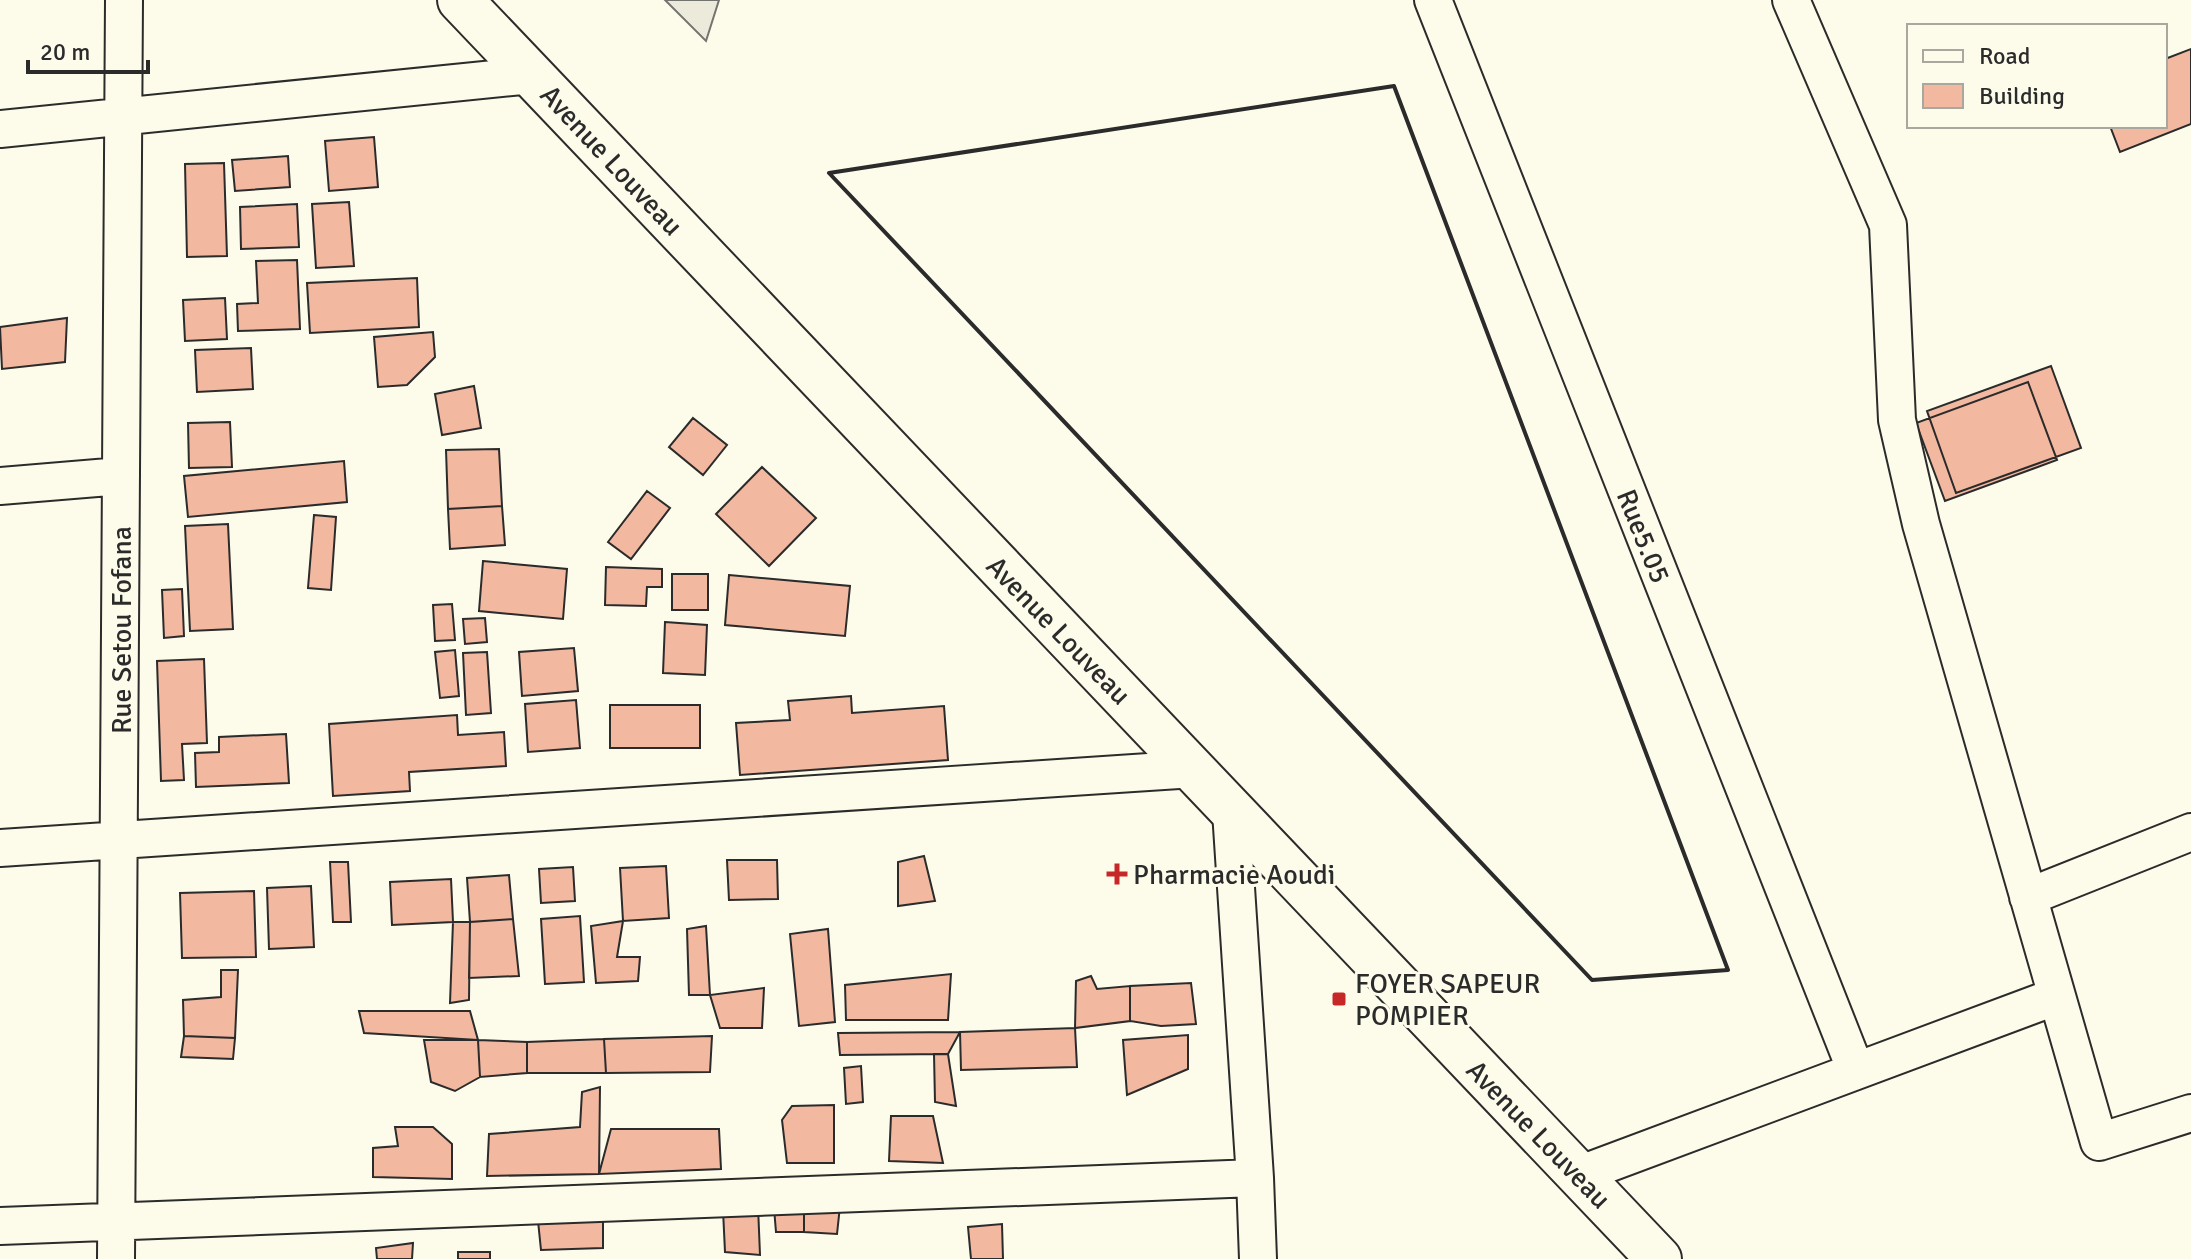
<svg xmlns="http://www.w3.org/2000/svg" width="2191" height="1259" viewBox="0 0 2191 1259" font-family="Signika,sans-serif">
<rect width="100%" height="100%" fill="#fdfbea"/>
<!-- green -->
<path fill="#ecebdb" stroke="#74746e" stroke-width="2" d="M 665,0 L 719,0 L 706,41 Z"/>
<!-- building -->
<path fill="#f2b8a0" stroke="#2b2b2b" stroke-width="2" d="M 2191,49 L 2191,124 L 2120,152 L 2110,126 L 2165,126 L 2165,59 Z
M 374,137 L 378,187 L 329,191 L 325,141 Z
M 288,156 L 290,187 L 235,191 L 232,160 Z
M 224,163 L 227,256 L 187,257 L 185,164 Z
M 349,202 L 354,266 L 316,268 L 312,204 Z
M 297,204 L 299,247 L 241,249 L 240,207 Z
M 297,260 L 300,329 L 238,331 L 237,304 L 258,303 L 256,261 Z
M 417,278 L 419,327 L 310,333 L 307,283 Z
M 225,298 L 227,339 L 185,341 L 183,300 Z
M 67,318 L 65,362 L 2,369 L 0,327 Z
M 433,332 L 435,357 L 407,385 L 378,387 L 374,337 Z
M 251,348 L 253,389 L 197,392 L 195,350 Z
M 2051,366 L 2081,448 L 1956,493 L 1927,411 Z
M 2028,382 L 2057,460 L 1945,501 L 1916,423 Z
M 474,386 L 481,428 L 442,435 L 435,394 Z
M 693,418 L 727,445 L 703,475 L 669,447 Z
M 230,422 L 232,467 L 189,468 L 188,423 Z
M 499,449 L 502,506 L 448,509 L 446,450 Z
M 344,461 L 347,502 L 188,517 L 184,476 Z
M 762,467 L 816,518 L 769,566 L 716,514 Z
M 647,491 L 670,508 L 631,559 L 608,542 Z
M 502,506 L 505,545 L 450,549 L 448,509 Z
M 314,515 L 336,517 L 331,590 L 308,588 Z
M 228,524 L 233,629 L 190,631 L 185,526 Z
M 483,561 L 567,569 L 563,619 L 479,611 Z
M 606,567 L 662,569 L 662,587 L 647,587 L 646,606 L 605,605 Z
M 672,574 L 708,574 L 708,610 L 672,610 Z
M 729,575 L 850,586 L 845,636 L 725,625 Z
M 182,589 L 184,636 L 164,638 L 162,590 Z
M 452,604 L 455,640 L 435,641 L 433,605 Z
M 485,618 L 487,642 L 465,644 L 463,619 Z
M 665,622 L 707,625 L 705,675 L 663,673 Z
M 574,648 L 578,691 L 522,696 L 519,652 Z
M 455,650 L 459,696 L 440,698 L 435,652 Z
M 487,652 L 491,713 L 466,715 L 463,653 Z
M 204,659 L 207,743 L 182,744 L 184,780 L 161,781 L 157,661 Z
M 851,696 L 852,713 L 944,706 L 948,760 L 740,775 L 736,723 L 790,720 L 788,701 Z
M 576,700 L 580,748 L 528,752 L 525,704 Z
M 610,705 L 700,705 L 700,748 L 610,748 Z
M 457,715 L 458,735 L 504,732 L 506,766 L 409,772 L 410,791 L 333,796 L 329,724 Z
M 286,734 L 289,783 L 196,787 L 195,753 L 219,752 L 219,737 Z
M 924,856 L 935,901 L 898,906 L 898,862 Z
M 727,860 L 777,860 L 778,899 L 729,900 Z
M 330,862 L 348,862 L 351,922 L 333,922 Z
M 666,866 L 669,918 L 623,921 L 620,868 Z
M 573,867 L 575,901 L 541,903 L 539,869 Z
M 509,875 L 513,919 L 470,922 L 467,878 Z
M 451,879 L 453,922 L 392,925 L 390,882 Z
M 311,886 L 314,947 L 269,949 L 267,888 Z
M 254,891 L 256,957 L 182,958 L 180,893 Z
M 580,916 L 584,982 L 545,984 L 541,919 Z
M 513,919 L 519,976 L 469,978 L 470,922 Z
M 623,921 L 617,957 L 640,957 L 638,981 L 596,983 L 591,926 Z
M 453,922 L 470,922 L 469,1000 L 450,1003 Z
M 706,926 L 710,995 L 689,995 L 687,929 Z
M 828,929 L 835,1022 L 799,1026 L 790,934 Z
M 221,970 L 238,970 L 235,1038 L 184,1036 L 183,1000 L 221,997 Z
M 951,974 L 948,1020 L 846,1020 L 845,985 Z
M 1091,976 L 1097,989 L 1130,986 L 1130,1021 L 1075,1028 L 1076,981 Z
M 1191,983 L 1196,1024 L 1161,1026 L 1130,1021 L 1130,986 Z
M 764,988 L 762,1028 L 720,1028 L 710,995 Z
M 359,1011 L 470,1011 L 478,1040 L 364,1033 Z
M 1075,1028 L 1077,1067 L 961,1070 L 960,1032 Z
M 960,1032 L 948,1054 L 840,1055 L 838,1033 Z
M 1188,1035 L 1188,1069 L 1127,1095 L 1123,1040 Z
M 184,1036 L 235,1038 L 233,1059 L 181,1057 Z
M 712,1036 L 710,1072 L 606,1073 L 604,1039 Z
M 604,1039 L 606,1073 L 527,1073 L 527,1042 Z
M 424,1040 L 478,1040 L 480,1077 L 455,1091 L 431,1082 Z
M 478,1040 L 527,1042 L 527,1073 L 480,1077 Z
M 934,1054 L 948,1054 L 956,1106 L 935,1102 Z
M 861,1066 L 863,1102 L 846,1104 L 844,1068 Z
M 600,1087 L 599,1174 L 487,1176 L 489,1134 L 580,1127 L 582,1092 Z
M 834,1105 L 834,1163 L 787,1163 L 782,1120 L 792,1106 Z
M 891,1116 L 933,1116 L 943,1163 L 889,1161 Z
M 395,1127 L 433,1127 L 452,1144 L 452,1179 L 373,1177 L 373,1148 L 398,1146 Z
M 611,1129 L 719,1129 L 721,1169 L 599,1174 Z
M 758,1206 L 760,1255 L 725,1252 L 723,1210 Z
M 804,1206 L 804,1232 L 776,1232 L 774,1208 Z
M 804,1206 L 840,1206 L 837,1234 L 804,1232 Z
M 603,1210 L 603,1248 L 541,1250 L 537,1211 Z
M 1002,1224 L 1003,1259 L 971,1259 L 968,1227 Z
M 413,1243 L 412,1259 L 377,1259 L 376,1248 Z
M 458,1252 L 490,1252 L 490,1259 L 458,1259 Z"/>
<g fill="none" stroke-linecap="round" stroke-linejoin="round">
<defs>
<path id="minor" d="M 1433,0 L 1856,1071
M 1791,0 L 1888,225 L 1897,420 L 1921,524 L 2099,1142 L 2191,1113
M 0,129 L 532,75
M 0,486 L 121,476
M 1231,811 L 1255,1178 L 1258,1259
M 0,848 L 1194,769
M 2028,897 L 2191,832
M 1578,1175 L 2057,996
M 0,1226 L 1255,1178
M 116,1259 L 124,0"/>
<path id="secondary" d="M 460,0 L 1659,1259"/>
</defs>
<!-- minor casing -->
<use href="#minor" stroke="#2b2b2b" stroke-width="40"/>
<!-- secondary casing -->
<use href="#secondary" stroke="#2b2b2b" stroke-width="48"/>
<!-- minor -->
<use href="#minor" stroke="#fdfbea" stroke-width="36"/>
<!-- secondary -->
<use href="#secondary" stroke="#fdfbea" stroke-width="44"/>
<!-- wall -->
<path stroke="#2b2b2b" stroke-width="4" d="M 1394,86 L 1728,970 L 1592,980 L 829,173 Z"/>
</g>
<!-- markers -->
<g fill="#c62828" stroke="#fdfbea" stroke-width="3">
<path d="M1113 862h8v8h8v8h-8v8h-8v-8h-8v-8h8z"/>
<rect x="1331" y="991" width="16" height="16" rx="4"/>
</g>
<g text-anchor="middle" stroke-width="6" stroke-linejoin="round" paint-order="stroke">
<!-- street labels -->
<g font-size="28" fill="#2b2b2b" stroke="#fdfbea">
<text transform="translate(612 160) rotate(47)" y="10">Avenue Louveau</text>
<text transform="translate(1644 536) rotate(68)" y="10">Rue5.05</text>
<text transform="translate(121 630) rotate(-90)" y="10">Rue Setou Fofana</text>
<text transform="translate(1059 630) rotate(46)" y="10">Avenue Louveau</text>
<text transform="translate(1539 1134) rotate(46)" y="10">Avenue Louveau</text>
</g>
<!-- poi labels -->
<g font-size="28" fill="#2b2b2b" stroke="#fdfbea" text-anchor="start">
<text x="1133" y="884">Pharmacie Aoudi</text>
<text x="1355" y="993">FOYER SAPEUR<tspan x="1355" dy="32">POMPIER</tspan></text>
</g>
</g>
<!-- legend -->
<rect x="1907" y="24" width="260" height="104" fill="#fdfbea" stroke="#a9a89e" stroke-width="2"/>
<rect x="1923" y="50" width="40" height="12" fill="#fdfbea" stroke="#a9a89e" stroke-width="2"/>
<text x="1979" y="64" font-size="24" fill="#2b2b2b">Road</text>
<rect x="1923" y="84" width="40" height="24" fill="#f2b8a0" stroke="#a9a89e" stroke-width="2"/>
<text x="1979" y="104" font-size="24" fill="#2b2b2b">Building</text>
<!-- scale -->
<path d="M28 60v12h120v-12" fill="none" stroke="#2b2b2b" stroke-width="4"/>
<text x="40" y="60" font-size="24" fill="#2b2b2b" stroke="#fdfbea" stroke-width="6" paint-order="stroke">20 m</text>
</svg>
